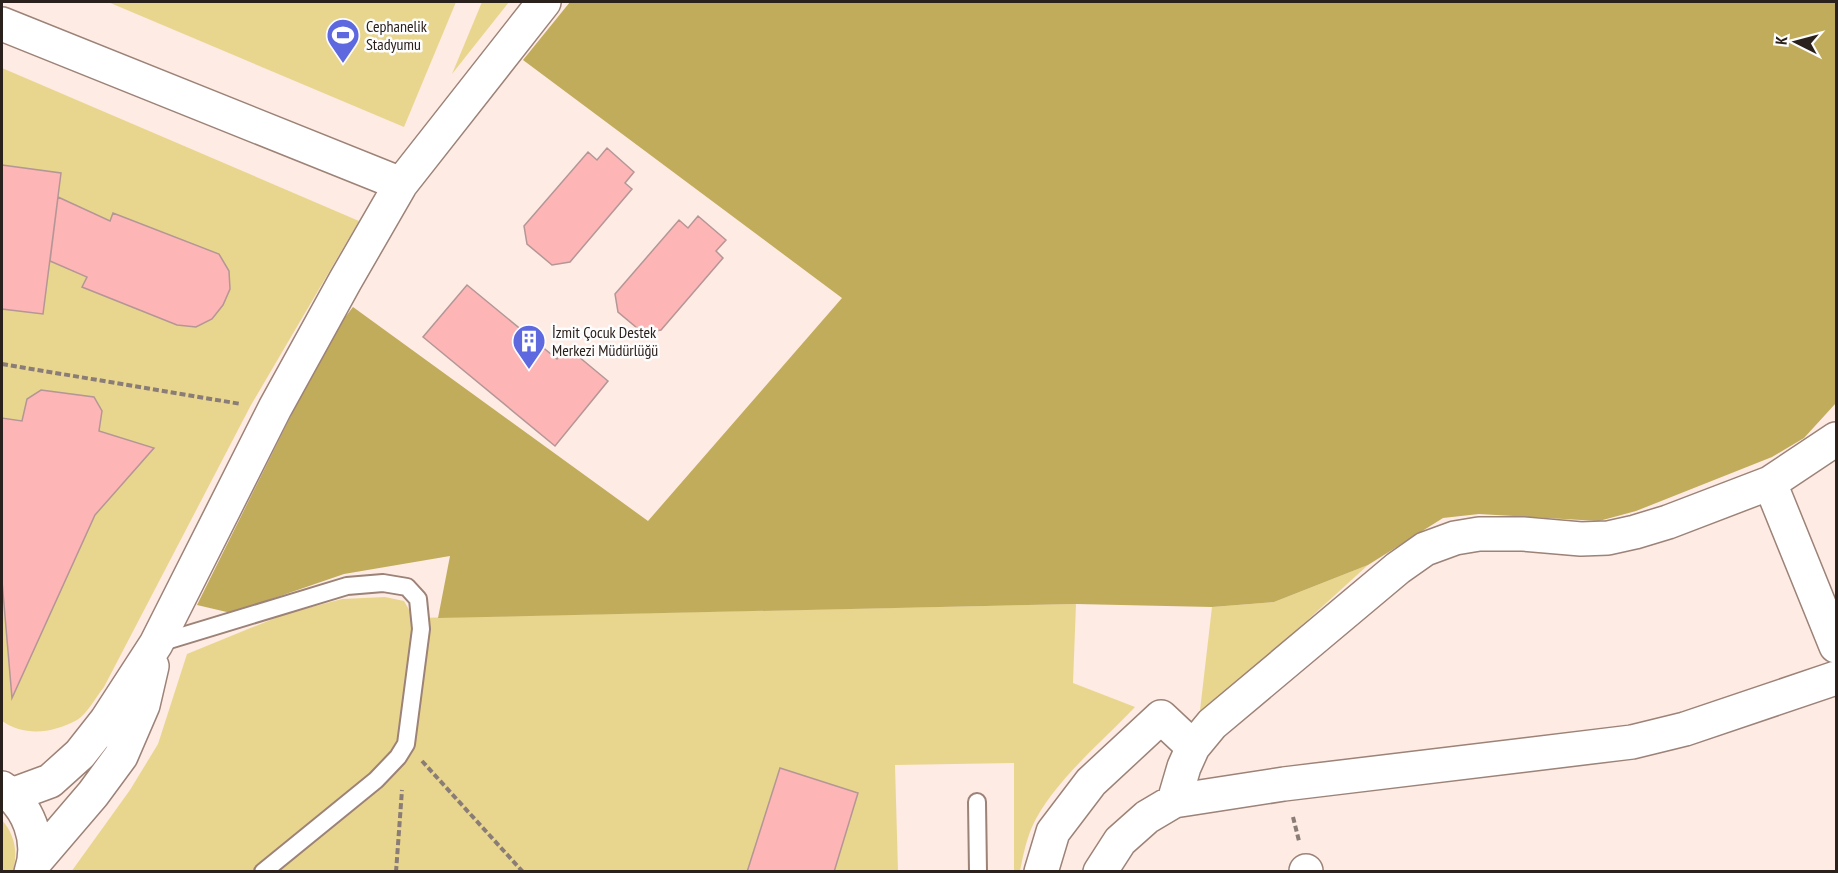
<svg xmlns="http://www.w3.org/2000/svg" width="1838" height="873" viewBox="0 0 1838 873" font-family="'PT Sans Narrow',sans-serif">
<rect width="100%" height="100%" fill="#fdebe4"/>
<!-- green -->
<path fill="#e9d68e" d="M 108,2 L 456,2 L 404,127 Z
M 482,2 L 509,2 L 452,74 Z
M 2,68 L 359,221 L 251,405 L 104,687 C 96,697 87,714 77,720 C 53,733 25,737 2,721 Z
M 1368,565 L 1199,719 L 1212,607 L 1274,602 Z
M 385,597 L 404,601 L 414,618 L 1076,604 L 1073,683 L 1135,707 C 1103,741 1051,784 1032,827 C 1026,841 1023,856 1020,871 L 1014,871 L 1014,763 L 895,765 L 898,871 L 71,872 L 130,790 L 158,744 L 187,654 L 285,614 L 342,599 Z
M 2,820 C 15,835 18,852 13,871 L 2,871 Z"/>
<!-- forest -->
<path fill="#c1ac5b" d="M 570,2 L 1836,2 L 1836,403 L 1804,438 L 1772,457 L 1636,511 L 1599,521 L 1479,514 L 1443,518 L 1368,565 L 1274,602 L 1212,607 L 1076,604 L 438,618 L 450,556 L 344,574 L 231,613 L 197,605 L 330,337 L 353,307 L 648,521 L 842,298 L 523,60 Z"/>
<!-- building -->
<path fill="#fdb5b5" stroke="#b49696" stroke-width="1.5" d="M 607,148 L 634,172 L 625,183 L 632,189 L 570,262 L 552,265 L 527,244 L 524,226 L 588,152 L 597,160 Z
M 2,165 L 61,173 L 43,314 L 2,309 Z
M 58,197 L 110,221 L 113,213 L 219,254 L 229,271 L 230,289 L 223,305 L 212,319 L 196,327 L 177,325 L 82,287 L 87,277 L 50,261 Z
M 698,216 L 726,240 L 716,251 L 723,258 L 661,330 L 643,333 L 618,312 L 615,294 L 679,220 L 688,228 Z
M 467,285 L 557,359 L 567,347 L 608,381 L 555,446 L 423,337 Z
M 41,390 L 94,397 L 102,411 L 99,431 L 154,448 L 95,515 L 12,698 L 2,581 L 2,418 L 22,421 L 27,399 Z
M 780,768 L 858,793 L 834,872 L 747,872 Z"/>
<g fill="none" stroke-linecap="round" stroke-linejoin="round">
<defs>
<path id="lane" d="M 156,644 L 347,586 L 383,583 L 407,587 L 418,599 L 421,629 L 406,744 L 398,757 L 376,780 L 263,872
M 977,802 L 978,872"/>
<path id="street" d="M 2,24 L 401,184
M 1770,483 L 1836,646
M 2,788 C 28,806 42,840 31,872
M 12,795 L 50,781 L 80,754 L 106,721 L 156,644 L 275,408 L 345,281 L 401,184 L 544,2
M 1174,801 L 1184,767 L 1193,747 L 1212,724 L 1398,568 L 1425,549 L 1455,538 L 1479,534 L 1523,534 L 1581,539 L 1608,538 L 1635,532 L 1668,522 L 1770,483 L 1836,439
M 34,863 L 93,794 L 121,756 L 143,705 L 152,666
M 1306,871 L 1306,872
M 1041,872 L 1053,832 L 1091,782 L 1161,717 L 1193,747
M 1100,872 L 1120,841 L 1147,817 L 1174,801 L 1284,784 L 1632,742 L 1685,729 L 1836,678"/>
</defs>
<!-- lane casing -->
<use href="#lane" stroke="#9c8277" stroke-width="20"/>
<!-- street casing -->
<use href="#street" stroke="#9c8277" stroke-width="36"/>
<!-- path -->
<path stroke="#8a7c76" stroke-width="4" stroke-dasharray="6 3" stroke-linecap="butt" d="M 2,364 L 241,404
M 422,761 L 523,872
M 1293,817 L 1299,841
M 396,872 L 402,790"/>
<!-- lane -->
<use href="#lane" stroke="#fff" stroke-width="16"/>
<!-- street -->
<use href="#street" stroke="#fff" stroke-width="33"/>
</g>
<!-- icons -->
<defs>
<symbol id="stadium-pin" viewBox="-11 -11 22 30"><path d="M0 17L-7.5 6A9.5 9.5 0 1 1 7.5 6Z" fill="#5e68df" stroke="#fdfdfd"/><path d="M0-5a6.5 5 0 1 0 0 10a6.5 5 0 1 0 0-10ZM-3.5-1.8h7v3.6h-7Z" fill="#fff"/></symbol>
<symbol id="building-pin" viewBox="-11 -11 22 30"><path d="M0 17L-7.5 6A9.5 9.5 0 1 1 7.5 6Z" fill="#5e68df" stroke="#fdfdfd"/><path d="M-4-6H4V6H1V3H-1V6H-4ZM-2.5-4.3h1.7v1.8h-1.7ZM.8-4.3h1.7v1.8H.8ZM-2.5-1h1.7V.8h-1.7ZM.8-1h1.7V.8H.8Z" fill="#fff"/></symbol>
</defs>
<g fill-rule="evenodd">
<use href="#stadium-pin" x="324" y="16" width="38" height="52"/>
<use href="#building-pin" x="510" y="322" width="38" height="52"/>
</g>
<g text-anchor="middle" stroke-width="5" stroke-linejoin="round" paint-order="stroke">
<!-- poi labels -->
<g font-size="16" fill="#2b211c" stroke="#fdfdfd" text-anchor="start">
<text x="366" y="32">Cephanelik<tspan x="366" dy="18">Stadyumu</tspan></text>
<text x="552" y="338">İzmit Çocuk Destek<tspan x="552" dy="18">Merkezi Müdürlüğü</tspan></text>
</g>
</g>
<!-- border -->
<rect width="1838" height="873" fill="none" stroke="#2b211c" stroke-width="6"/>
<!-- north arrow -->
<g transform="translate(1796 42) rotate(276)" stroke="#fdfdfd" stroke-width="4.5" paint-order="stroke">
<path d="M0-4.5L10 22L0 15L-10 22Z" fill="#2b211c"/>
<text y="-9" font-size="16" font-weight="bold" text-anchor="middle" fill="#2b211c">K</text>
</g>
</svg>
